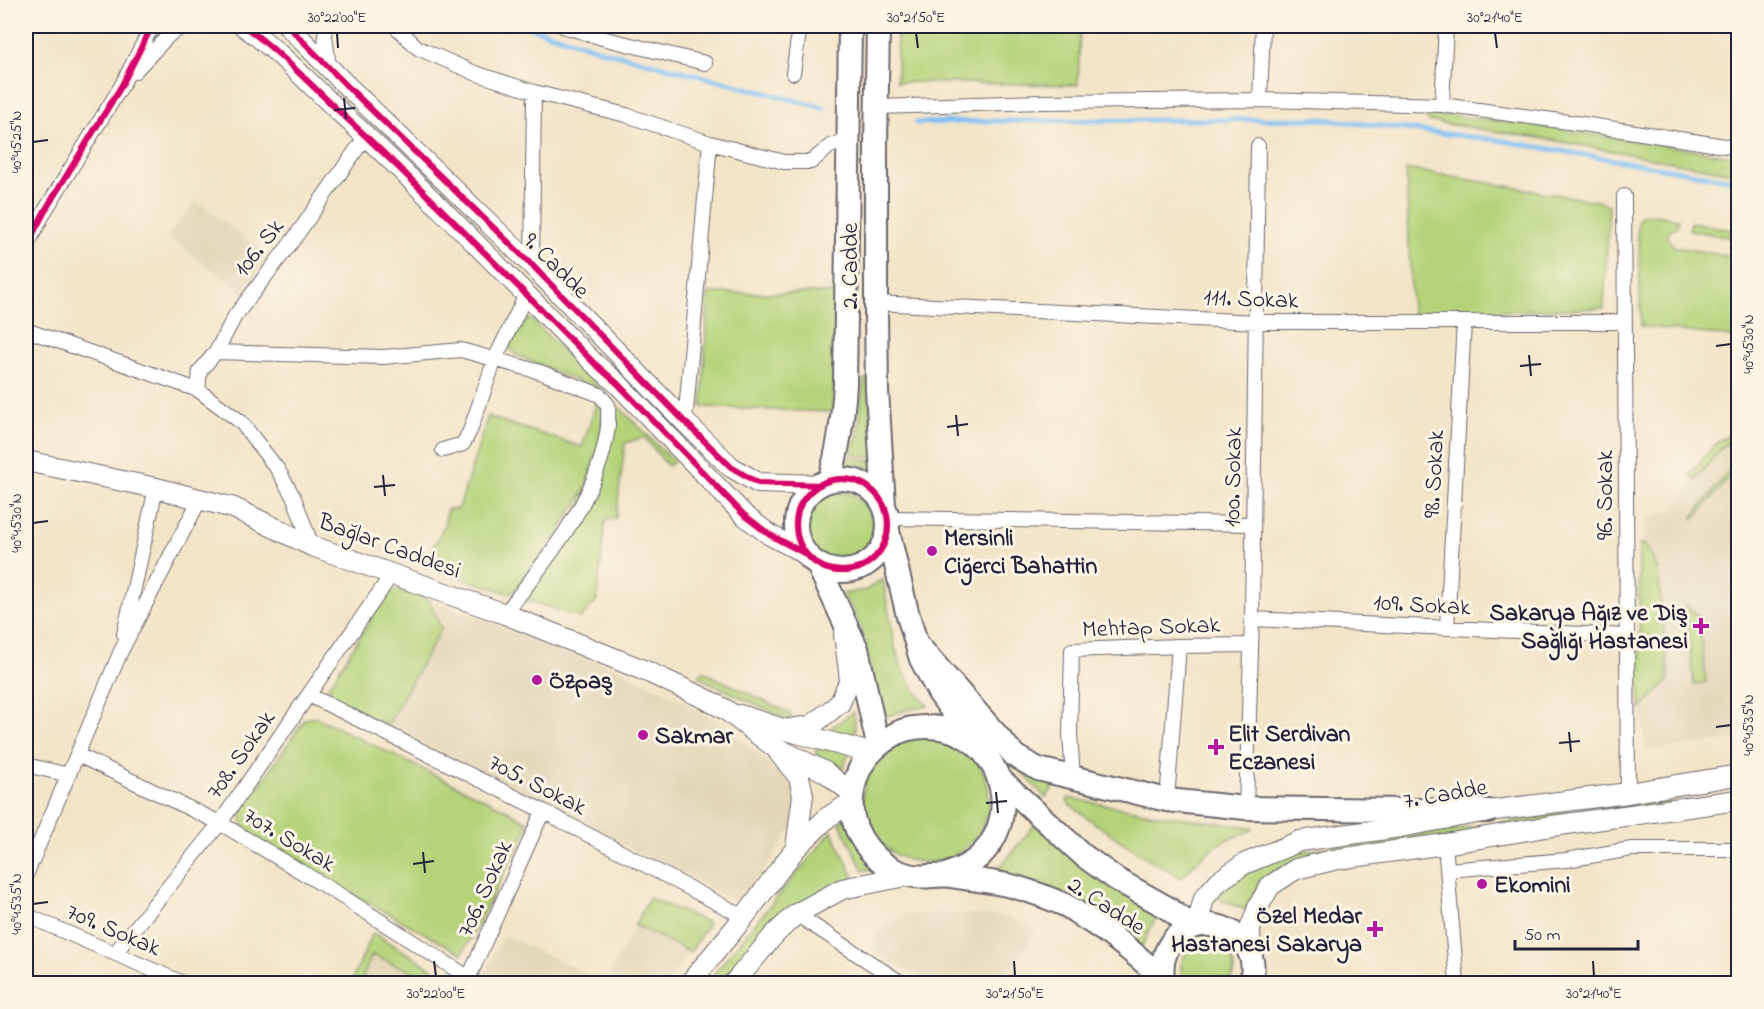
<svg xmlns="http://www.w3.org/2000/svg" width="1764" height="1009" viewBox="0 0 1764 1009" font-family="'Indie Flower',sans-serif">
<rect width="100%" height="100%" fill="#fcf5e5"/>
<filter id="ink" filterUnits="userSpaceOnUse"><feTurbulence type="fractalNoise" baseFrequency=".0167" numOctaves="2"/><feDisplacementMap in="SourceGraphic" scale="12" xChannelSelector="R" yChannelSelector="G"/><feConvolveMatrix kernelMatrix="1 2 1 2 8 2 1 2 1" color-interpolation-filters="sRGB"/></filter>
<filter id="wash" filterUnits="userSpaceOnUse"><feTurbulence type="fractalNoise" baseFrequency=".008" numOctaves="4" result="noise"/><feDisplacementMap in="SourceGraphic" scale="24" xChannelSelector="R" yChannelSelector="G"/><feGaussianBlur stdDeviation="1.35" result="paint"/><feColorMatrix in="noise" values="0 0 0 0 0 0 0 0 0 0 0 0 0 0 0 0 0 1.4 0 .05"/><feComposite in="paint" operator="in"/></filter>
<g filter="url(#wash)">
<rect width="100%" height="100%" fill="#f2e4c7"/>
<!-- built -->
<path fill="#e2d6b7" d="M 196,201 L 277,262 L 249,297 L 167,236 Z
M 1738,438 L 1738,739 L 1646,751 L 1640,709 L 1669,680 L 1658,571 L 1650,553 L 1644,544 L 1645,520 L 1670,511 L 1724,445 Z
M 429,600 L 620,670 L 681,700 L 730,730 L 791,782 L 799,797 L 797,820 L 745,899 L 738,900 L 729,898 L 387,726 L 441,629 Z
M 938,913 L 1008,916 L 1036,931 L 1001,983 L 929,983 L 870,950 L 877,935 L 902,915 Z
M 635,925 L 690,952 L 666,983 L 480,984 L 503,935 L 605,982 Z
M 373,933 L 441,974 L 446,983 L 351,984 Z"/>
<!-- green -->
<path fill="#b5d279" stroke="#6c7a5a" stroke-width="1.5" d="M 897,26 L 1080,26 L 1078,85 L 897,82 Z
M 1448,115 L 1539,126 L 1738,157 L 1738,174 L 1552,140 L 1428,121 L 1424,116 Z
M 1406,169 L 1596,201 L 1609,205 L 1604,308 L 1412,314 Z
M 1649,214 L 1678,219 L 1677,228 L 1670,230 L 1667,235 L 1669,240 L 1675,247 L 1738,258 L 1738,338 L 1641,326 L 1639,241 L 1637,238 L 1639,217 Z
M 1691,222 L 1738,231 L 1738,239 L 1689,230 Z
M 708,293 L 841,293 L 832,412 L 702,407 Z
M 531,319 L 533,321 L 600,389 L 598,390 L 516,355 L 511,350 L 509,345 L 528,320 Z
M 864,379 L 868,379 L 875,458 L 851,454 L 858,433 Z
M 598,399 L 604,409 L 598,448 L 584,491 L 550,546 L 511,594 L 424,566 L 444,526 L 447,510 L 459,508 L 488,416 L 498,420 L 582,447 Z
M 617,405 L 674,462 L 668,466 L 644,437 L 625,443 L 616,518 L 605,521 L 597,600 L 581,618 L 521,598 L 572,529 L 611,407 Z
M 1738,431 L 1738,438 L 1724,445 L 1695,480 L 1690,475 L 1711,449 L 1720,440 Z
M 849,457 L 875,462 L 876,471 L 861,465 L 845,464 Z
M 1733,465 L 1736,468 L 1694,520 L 1692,518 Z
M803 527a35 35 0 1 1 70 0a35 35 0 1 1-70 0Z
M 1644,544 L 1650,553 L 1658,571 L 1669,680 L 1640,709 L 1639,545 Z
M 883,579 L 895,648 L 902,668 L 912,686 L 928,706 L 906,710 L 879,719 L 867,648 L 855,613 L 843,594 L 866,590 Z
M 399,589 L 429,600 L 441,629 L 387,726 L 336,702 L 328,687 L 386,596 Z
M 1685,604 L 1699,617 L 1706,682 L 1694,685 Z
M 704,672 L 791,714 L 791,719 L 787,719 L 700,678 L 699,674 Z
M 854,712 L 855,733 L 833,734 L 832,727 Z
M 315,717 L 507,810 L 527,822 L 526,832 L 462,954 L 245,835 L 240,814 L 305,719 Z
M863 799a63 63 0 1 1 126 0a63 63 0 1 1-126 0Z
M 817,748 L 850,750 L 842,772 L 816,754 Z
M 999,748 L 1055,785 L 1046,798 Z
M 1668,797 L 1669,804 L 1292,862 C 1269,872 1255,887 1245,910 L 1216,897 L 1243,875 L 1290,853 L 1486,825 Z
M 1069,798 L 1160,815 L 1252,827 L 1253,829 C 1246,834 1235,836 1226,840 C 1208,849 1194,863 1182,878 C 1142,856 1105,832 1069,804 L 1067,801 Z
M 844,817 L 875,867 L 872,870 L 863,870 L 840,823 Z
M 1035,824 L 1158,913 L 1142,946 L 993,876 Z
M 832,831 L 854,878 L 805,901 L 771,924 L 721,983 L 705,984 Z
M 649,898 L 707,922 L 707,926 L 690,952 L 635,925 Z
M 373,933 L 441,974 L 446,983 L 425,983 L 427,978 L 372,955 L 360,983 L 351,983 Z
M 1206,942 C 1229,945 1240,962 1230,983 L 1185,983 C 1175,963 1184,947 1206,942 Z"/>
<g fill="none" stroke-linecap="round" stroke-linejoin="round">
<!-- stream -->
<path stroke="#7fbef3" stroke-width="5" d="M 525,26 L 604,51 L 824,108
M 916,123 L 987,121 L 1322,119 L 1497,140 L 1738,181"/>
</g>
</g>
<g filter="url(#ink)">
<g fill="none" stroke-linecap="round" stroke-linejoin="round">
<defs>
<path id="minor" d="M 326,26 L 325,36 L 329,67
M 395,26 L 418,48 L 475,73 L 534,92 L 626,115 L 710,143 L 784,162 L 811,162 L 830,146 L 848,140
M 563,26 L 606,39 L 705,63
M 134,72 L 169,35 L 184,26
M 793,73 L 800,26
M 1260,100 L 1263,26
M 1442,105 L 1446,26
M 877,107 L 1041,102 L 1260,100 L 1442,105 L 1583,124 L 1738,148
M 1624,196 L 1628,793
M 26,252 L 28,243 L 46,209 L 122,85 L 152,26
M 532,265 L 534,92
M 876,303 L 1257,322 L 1625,322
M 26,330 L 198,390 L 241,422 L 278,470 L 294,498 L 312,546
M 216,352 L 383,357 L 461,350 L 540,372 L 600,395 L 608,405 C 608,414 609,424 607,433 C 596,503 546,559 505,614
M 198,390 L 200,371 L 216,352 L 235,316 L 291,243 L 366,136
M 685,422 L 710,143
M 443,450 L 463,444 L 470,431 L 495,359 L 526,295
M 888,518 L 1253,524
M 1252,619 L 1627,636
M 1447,627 L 1464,323
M 124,634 L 156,488
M 309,695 L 543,811 L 744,917
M 78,755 L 220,823 L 335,892 L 469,978
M 26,765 L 69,775
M 1073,778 L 1070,733 L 1072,650 L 1179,646 L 1251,645
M 1167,800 L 1179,646
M 1246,808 L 1252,619 L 1258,146
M 1445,844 L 1457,984
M 1448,870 L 1566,860 L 1632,849 L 1738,849
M 26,875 L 121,651 L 200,499
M 796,914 L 903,984
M 26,915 L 185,984
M 115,953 L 220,823 L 392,574
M 466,984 L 543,811"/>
<path id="secondary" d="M 244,26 C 279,51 310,84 342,114 C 429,194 511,280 594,363 L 617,383 L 744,515 L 770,535 L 806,554
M 288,26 L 345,84 L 532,265 L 685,422 L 731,467 L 758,483 L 819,485
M 26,461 L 156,488 L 234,508 L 312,546 L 505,614 L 648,672 L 706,699 L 726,710 L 773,746 L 825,772 L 853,794
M 740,715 L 786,730 L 870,753
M 790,729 L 811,726 L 840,703 L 850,679 L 844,634
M 779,753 L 799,777 L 803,795 L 796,848
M 1197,926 L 1204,898 L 1219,881 L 1244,864 L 1300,841 L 1400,827 L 1488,811 L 1628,793 L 1738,775
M 1251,956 L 1250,929 L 1259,905 L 1270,886 L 1296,869 L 1338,859 L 1445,844 L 1545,827 L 1738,800
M 689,984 L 744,917 L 796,848 L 828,817 L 852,802
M 733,984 L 774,935 L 796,914 L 842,889 L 910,875"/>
<path id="primary" d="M 878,26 L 876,145 L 876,313 L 877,390 L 884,506
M796 525a46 46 0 1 1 92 0a46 46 0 1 1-92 0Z
M 829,481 C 839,449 843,418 845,384 L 850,26
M 888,531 L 907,612 L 921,659 L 939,693 L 973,740
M 818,565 L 857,649 L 878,745
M 917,644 L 1015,756 L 1038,769 L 1167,800 L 1246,808 L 1488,811
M 1000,779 L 1084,856 L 1116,879 L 1166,907 L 1192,926
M 946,875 C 958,870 971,865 981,855 C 1028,808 993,726 927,727 C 915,727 902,729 892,736 C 868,751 855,768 852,798 C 848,834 879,871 914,876 C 927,878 939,874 951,876 C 973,880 1001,882 1022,889 C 1036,893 1051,899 1065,905 C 1073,909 1080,915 1088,920 C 1115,937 1139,957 1163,979
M 1165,984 C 1161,973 1162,962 1166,952 C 1188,900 1268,929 1250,984"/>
</defs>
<!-- minor casing -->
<use href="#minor" stroke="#6b666c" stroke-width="16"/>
<!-- secondary casing -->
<use href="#secondary" stroke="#6b666c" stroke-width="22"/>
<!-- primary casing -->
<use href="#primary" stroke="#6b666c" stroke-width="26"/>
<!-- minor -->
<use href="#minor" stroke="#fff" stroke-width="14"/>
<!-- secondary -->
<use href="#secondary" stroke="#fff" stroke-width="20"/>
<!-- primary -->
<use href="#primary" stroke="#fff" stroke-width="22"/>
<defs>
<path id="cycleway" d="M 244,26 C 279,51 310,84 342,114 C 429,194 511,280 594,363 L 617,383 L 744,515 L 770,535 L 806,554
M 288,26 L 345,84 L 532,265 L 685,422 L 731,467 L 758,483 L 819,485
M 26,252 L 28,243 L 46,209 L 122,85 L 152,26
M796 525a46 46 0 1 1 92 0a46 46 0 1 1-92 0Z"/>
</defs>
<!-- cycleway casing -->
<use href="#cycleway" stroke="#fcf5e5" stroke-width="10"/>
<!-- cycleway -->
<use href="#cycleway" stroke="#d6006c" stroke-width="6"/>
</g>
</g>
<!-- ticks -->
<path fill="none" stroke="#22223b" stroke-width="2" d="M 337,33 L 338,48M 916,33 L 918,48M 1495,33 L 1497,48M 344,98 L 346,119M 334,110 L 355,108M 33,142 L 48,140M 1716,346 L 1731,344M 1529,355 L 1531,376M 1520,366 L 1541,364M 956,415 L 958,436M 947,427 L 968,424M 383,475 L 385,496M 374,487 L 395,485M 33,523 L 48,521M 1716,727 L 1731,725M 1569,732 L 1571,752M 1559,743 L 1580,741M 996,792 L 998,813M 986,803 L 1007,801M 423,852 L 425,873M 413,864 L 434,861M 33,904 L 48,902M 434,961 L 436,976M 1014,961 L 1015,976M 1593,961 L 1594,976"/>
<!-- markers -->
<g fill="#b5179e" stroke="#fcf5e5" stroke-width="2">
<circle cx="932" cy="551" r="6"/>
<path d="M1698 617h6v6h6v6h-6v6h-6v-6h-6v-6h6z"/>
<circle cx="537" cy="680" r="6"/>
<circle cx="643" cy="735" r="6"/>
<path d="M1213 738h6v6h6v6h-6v6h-6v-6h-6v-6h6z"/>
<circle cx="1482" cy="884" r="6"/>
<path d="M1372 920h6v6h6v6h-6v6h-6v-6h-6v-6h6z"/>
</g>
<g text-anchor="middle" stroke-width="6" stroke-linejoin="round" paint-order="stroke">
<!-- street labels -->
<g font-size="24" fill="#22223b" stroke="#fcf5e5">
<text transform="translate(258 247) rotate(-52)" y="8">106. Sk</text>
<text transform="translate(557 265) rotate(45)" y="8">9. Cadde</text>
<text transform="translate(849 266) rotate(-90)" y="8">2. Cadde</text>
<text transform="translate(1251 298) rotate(2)" y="8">111. Sokak</text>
<text transform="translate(1433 474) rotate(-87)" y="8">98. Sokak</text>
<text transform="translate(1232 477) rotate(-89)" y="8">100. Sokak</text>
<text transform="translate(1604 495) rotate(-90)" y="8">96. Sokak</text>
<text transform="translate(390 545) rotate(20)" y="8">Bağlar Caddesi</text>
<text transform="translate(1422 604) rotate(3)" y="8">109. Sokak</text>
<text transform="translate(1151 626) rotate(-2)" y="8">Mehtap Sokak</text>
<text transform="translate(240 754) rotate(-55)" y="8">708. Sokak</text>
<text transform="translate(538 784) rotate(27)" y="8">705. Sokak</text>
<text transform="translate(1445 793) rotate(-10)" y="8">7. Cadde</text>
<text transform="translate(290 839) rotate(31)" y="8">707. Sokak</text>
<text transform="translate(484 888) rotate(-66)" y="8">706. Sokak</text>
<text transform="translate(1107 905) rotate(33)" y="8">2. Cadde</text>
<text transform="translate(114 929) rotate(23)" y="8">709. Sokak</text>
</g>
<!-- poi labels -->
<g font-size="24" font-weight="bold" fill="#22223b" stroke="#fcf5e5" text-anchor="start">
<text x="944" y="545">Mersinli<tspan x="944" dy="28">Ciğerci Bahattin</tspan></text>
<text x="1688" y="620" text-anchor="end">Sakarya Ağız ve Diş<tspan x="1688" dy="28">Sağlığı Hastanesi</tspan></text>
<text x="549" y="688">Özpaş</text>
<text x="1228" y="741">Elit Serdivan<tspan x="1228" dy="28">Eczanesi</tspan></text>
<text x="655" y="743">Sakmar</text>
<text x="1494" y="892">Ekomini</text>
<text x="1362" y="923" text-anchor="end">Özel Medar<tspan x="1362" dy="28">Hastanesi Sakarya</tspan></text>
</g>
</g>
<!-- margin -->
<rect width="1764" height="1009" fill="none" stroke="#fcf5e5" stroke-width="66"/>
<!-- scale -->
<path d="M1515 940v9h123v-9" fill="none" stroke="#22223b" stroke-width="3"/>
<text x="1524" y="940" font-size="18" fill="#22223b" stroke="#fcf5e5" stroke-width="4.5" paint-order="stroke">50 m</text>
<rect x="33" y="33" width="1698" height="943" fill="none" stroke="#22223b" stroke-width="2"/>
<g font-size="15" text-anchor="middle" fill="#22223b">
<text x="337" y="22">30°22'00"E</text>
<text x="916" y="22">30°21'50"E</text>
<text x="1495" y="22">30°21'40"E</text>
<text transform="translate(16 142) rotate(-90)" y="5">40°45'25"N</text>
<text transform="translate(1748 344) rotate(-90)" y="5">40°45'30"N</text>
<text transform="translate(16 523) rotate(-90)" y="5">40°45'30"N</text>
<text transform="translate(1748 725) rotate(-90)" y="5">40°45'35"N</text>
<text transform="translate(16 904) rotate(-90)" y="5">40°45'35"N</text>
<text x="436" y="998">30°22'00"E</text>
<text x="1015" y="998">30°21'50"E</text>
<text x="1594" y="998">30°21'40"E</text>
</g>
</svg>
